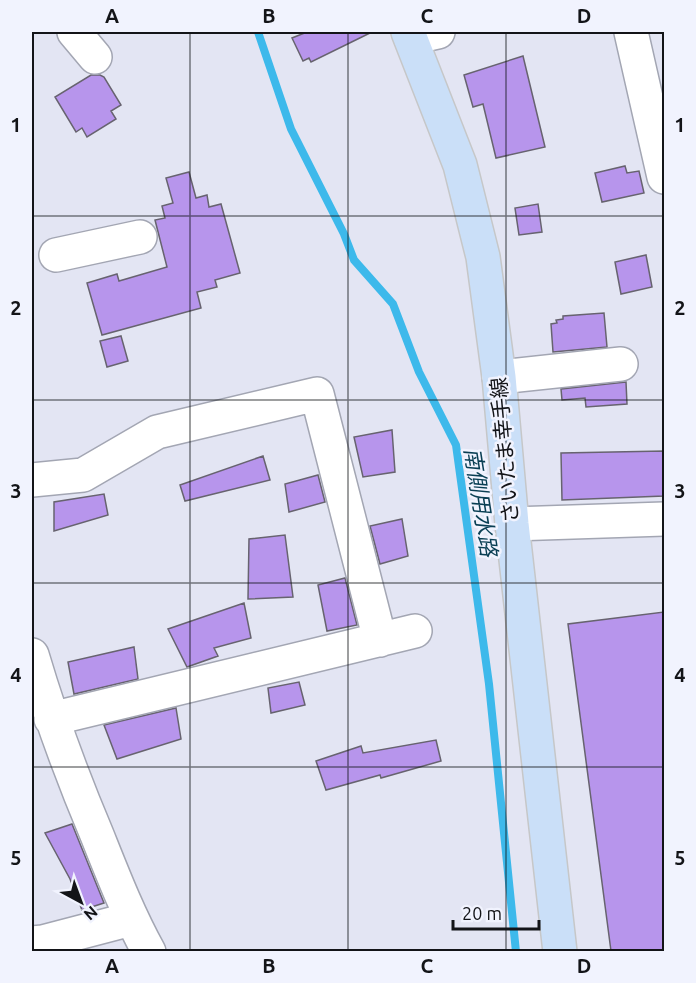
<svg xmlns="http://www.w3.org/2000/svg" width="696" height="983" viewBox="0 0 696 983" font-family="Ubuntu,'Noto Sans JP',sans-serif">
<rect width="100%" height="100%" fill="#e3e5f3"/>
<g fill="none" stroke-linecap="round" stroke-linejoin="round">
<!-- stream -->
<path stroke="#3db9eb" stroke-width="8" d="M 258,32 L 291,129 L 344,234 L 354,260 L 393,304 L 419,372 L 456,445 L 489,684 L 516,952"/>
</g>
<!-- building -->
<path fill="#b795ec" stroke="#67636f" stroke-width="1.5" d="M 307,32 L 372,32 L 311,62 L 309,58 L 303,61 L 292,38 Z
M 523,56 L 545,147 L 496,158 L 483,104 L 473,107 L 464,75 Z
M 91,75 L 100,75 L 104,77 L 121,105 L 111,111 L 116,119 L 87,137 L 82,128 L 76,132 L 55,97 Z
M 625,166 L 627,173 L 639,171 L 644,193 L 602,202 L 595,173 Z
M 189,172 L 196,198 L 207,195 L 209,207 L 221,204 L 240,273 L 215,280 L 217,287 L 197,292 L 201,308 L 102,335 L 87,283 L 117,274 L 119,281 L 167,267 L 155,220 L 165,218 L 162,206 L 173,203 L 166,178 Z
M 538,204 L 542,232 L 519,235 L 515,208 Z
M 646,255 L 652,287 L 621,294 L 615,262 Z
M 604,313 L 607,347 L 553,352 L 551,324 L 557,323 L 556,320 L 563,319 L 563,316 Z
M 121,336 L 128,361 L 107,367 L 100,341 Z
M 626,382 L 627,404 L 586,407 L 585,398 L 562,400 L 561,389 Z
M 392,430 L 395,472 L 363,477 L 354,437 Z
M 664,451 L 664,496 L 562,500 L 561,453 Z
M 263,456 L 270,480 L 185,501 L 180,485 Z
M 318,475 L 325,502 L 289,512 L 285,484 Z
M 104,494 L 108,515 L 54,531 L 54,502 Z
M 402,519 L 408,556 L 380,564 L 370,526 Z
M 285,535 L 293,597 L 248,599 L 249,539 Z
M 345,578 L 357,625 L 327,631 L 318,585 Z
M 244,603 L 251,638 L 214,648 L 218,656 L 187,667 L 168,629 Z
M 664,612 L 664,951 L 611,951 L 568,624 Z
M 134,647 L 138,679 L 74,694 L 68,662 Z
M 299,682 L 305,705 L 271,713 L 268,688 Z
M 176,708 L 181,739 L 117,759 L 104,725 Z
M 436,740 L 441,761 L 381,778 L 380,775 L 326,790 L 316,761 L 361,746 L 363,753 Z
M 72,824 L 104,903 L 82,910 L 70,879 L 45,833 Z"/>
<g fill="none" stroke-linecap="round" stroke-linejoin="round">
<defs>
<path id="minor" d="M 74,32 L 95,57
M 631,32 L 664,177
M 411,38 L 438,32
M 56,255 L 140,237
M 499,377 L 621,364
M 32,480 L 83,475 L 157,432 L 317,394 L 380,640
M 512,524 L 664,519
M 32,655 C 50,716 72,776 97,835 C 113,875 128,914 149,952
M 51,719 L 415,631
M 32,943 L 43,942 L 131,919"/>
<path id="major" d="M 408,32 L 460,165 L 483,257 L 499,377 L 512,524 L 560,952"/>
</defs>
<!-- minor casing -->
<use href="#minor" stroke="#a3a6b3" stroke-width="36"/>
<!-- major casing -->
<use href="#major" stroke="#c6c7c8" stroke-width="36"/>
<!-- minor -->
<use href="#minor" stroke="#fff" stroke-width="33"/>
<!-- major -->
<use href="#major" stroke="#cadff8" stroke-width="33"/>
</g>
<!-- grid -->
<path fill="none" stroke="#131418" stroke-width="1.5" stroke-opacity="0.55" d="M 190,32 L 190,952M 348,32 L 348,952M 506,32 L 506,952M 32,216 L 664,216M 32,400 L 664,400M 32,583 L 664,583M 32,767 L 664,767"/>
<g text-anchor="middle" stroke-width="5" stroke-linejoin="round" paint-order="stroke">
<!-- street labels -->
<g font-size="21" fill="#131418" stroke="#f1f3fe">
<text transform="translate(505 450) rotate(-95)" y="7">さいたま幸手線</text>
</g>
<!-- water labels -->
<g font-size="22" font-style="italic" fill="#093e53" stroke="#f1f3fe">
<text transform="translate(481 502) rotate(81)" y="8">南側用水路</text>
</g>
</g>
<!-- border -->
<rect width="696" height="983" fill="none" stroke="#f1f3fe" stroke-width="66"/>
<!-- north arrow -->
<g transform="translate(81 902) rotate(139)" stroke="#f1f3fe" stroke-width="4.5" paint-order="stroke">
<path d="M0-4.5L10 22L0 15L-10 22Z" fill="#131418"/>
<text y="-9" font-size="16" font-weight="bold" text-anchor="middle" fill="#131418">N</text>
</g>
<!-- scale -->
<path d="M453 920v9h86v-9" fill="none" stroke="#131418" stroke-width="3"/>
<text x="462" y="920" font-size="18" fill="#131418" stroke="#f1f3fe" stroke-width="4.5" paint-order="stroke">20 m</text>
<rect x="33" y="33" width="630" height="917" fill="none" stroke="#131418" stroke-width="2"/>
<g font-size="20" text-anchor="middle" font-weight="bold" fill="#131418">
<text x="112" y="23">A</text>
<text x="269" y="23">B</text>
<text x="427" y="23">C</text>
<text x="584" y="23">D</text>
<text x="16" y="132">1</text>
<text x="680" y="132">1</text>
<text x="16" y="315">2</text>
<text x="680" y="315">2</text>
<text x="16" y="498">3</text>
<text x="680" y="498">3</text>
<text x="16" y="682">4</text>
<text x="680" y="682">4</text>
<text x="16" y="865">5</text>
<text x="680" y="865">5</text>
<text x="112" y="973">A</text>
<text x="269" y="973">B</text>
<text x="427" y="973">C</text>
<text x="584" y="973">D</text>
</g>
</svg>
